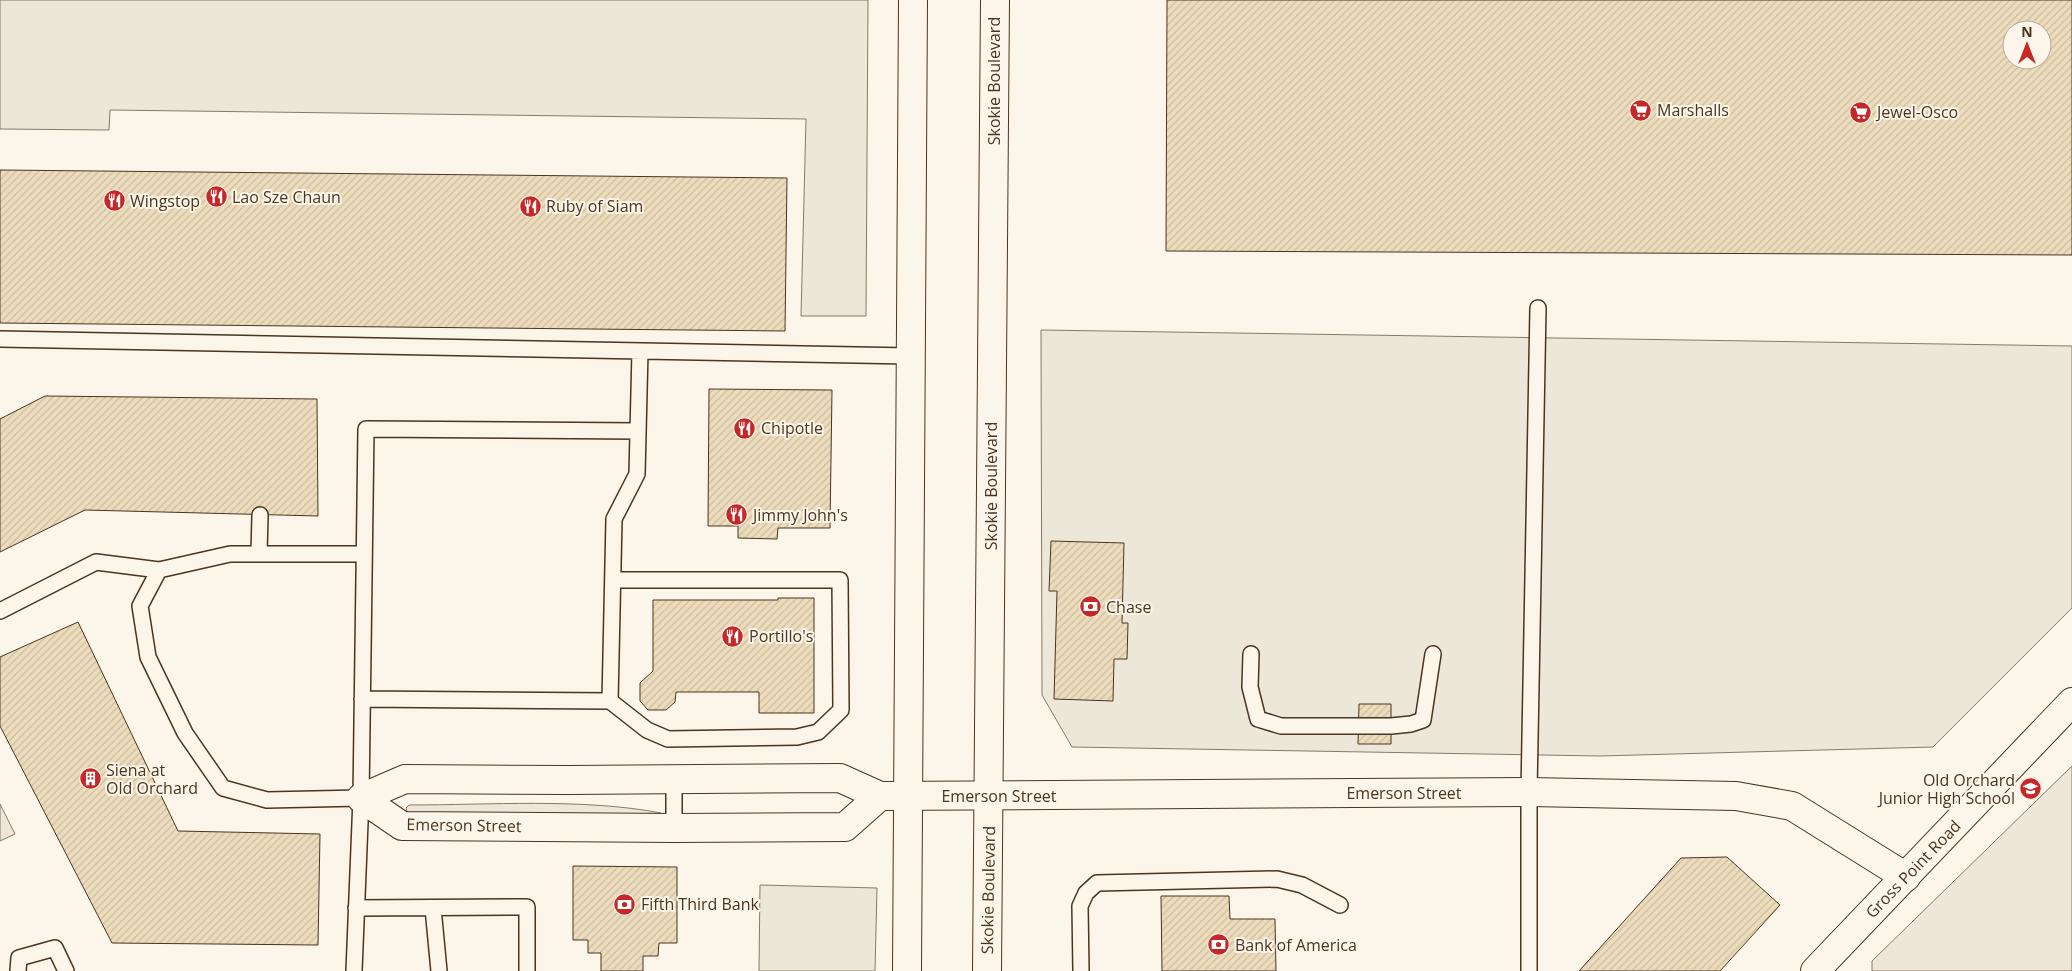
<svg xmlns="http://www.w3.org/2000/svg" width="2072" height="971" viewBox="0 0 2072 971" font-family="'Open Sans',sans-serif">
<defs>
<pattern id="building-hatch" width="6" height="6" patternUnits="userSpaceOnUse" patternTransform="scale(1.25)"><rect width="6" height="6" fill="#ecdcbc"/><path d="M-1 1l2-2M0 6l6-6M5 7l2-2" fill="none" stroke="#ccbda1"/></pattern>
</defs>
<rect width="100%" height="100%" fill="#fbf6e9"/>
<!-- green -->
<path fill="#ede6d9" stroke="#887966" d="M 2072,766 L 2072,971 L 1872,971 L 1872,961 Z
M 0,804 L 15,834 L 0,841 Z
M 409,805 C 489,805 583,798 661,813 L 655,816 L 408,814 L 406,808 Z"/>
<!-- parking -->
<path fill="#ede7d9" stroke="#887966" d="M 0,0 L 868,0 L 866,316 L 801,316 L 806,119 L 110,110 L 109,130 L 0,129 Z
M 1041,330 L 2072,346 L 2072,608 L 1933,747 L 1600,756 L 1072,747 L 1042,695 Z
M 760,885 L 877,888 L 875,971 L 759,971 Z"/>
<!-- building -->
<path fill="url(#building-hatch)" stroke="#4a3520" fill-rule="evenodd" d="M 1167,0 L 2072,0 L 2072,255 L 1166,251 ZM 2012,30 L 2042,30 L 2042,60 L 2012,60 Z
M 0,170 L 787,178 L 785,331 L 0,323 Z
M 709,389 L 832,390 L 830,528 L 778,528 L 777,539 L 738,538 L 738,526 L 708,526 Z
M 45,396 L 317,399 L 318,516 L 85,510 L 0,552 L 0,419 Z
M 1051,541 L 1124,543 L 1122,623 L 1128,623 L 1127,659 L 1114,659 L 1113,701 L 1054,699 L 1057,591 L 1049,591 Z
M 778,598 L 814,598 L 814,713 L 759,713 L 759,692 L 676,692 L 675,702 L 666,710 L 648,710 L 640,701 L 640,683 L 653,671 L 653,600 L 778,600 Z
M 78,622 L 178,831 L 320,834 L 318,945 L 112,943 L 0,726 L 0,657 Z
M 1359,704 L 1391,704 L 1391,744 L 1358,744 Z
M 1727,857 L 1780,905 L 1720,971 L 1579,971 L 1681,858 Z
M 573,866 L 677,867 L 677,943 L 659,943 L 658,956 L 643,956 L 643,971 L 601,971 L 601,953 L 588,953 L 588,940 L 573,940 Z
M 1161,896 L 1229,896 L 1230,919 L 1275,919 L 1276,971 L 1162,971 Z"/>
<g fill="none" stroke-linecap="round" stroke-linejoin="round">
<defs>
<path id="lane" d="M 0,339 L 910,356
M 259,554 L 260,515
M 0,611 L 96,562 L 159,570
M 1251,654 L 1250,687 L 1258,719 L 1281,726 L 1391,726 L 1411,724 L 1423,720 L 1433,654
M 362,699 L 610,701 L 614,519 L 637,474 L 640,351
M 610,701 L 647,730 L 668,739 L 797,737 L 818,732 L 841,710 L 840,580 L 613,580
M 674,780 L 674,828
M 361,798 L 267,800 L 223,788 L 185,733 L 148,657 L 140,606 L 159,570 L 230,554 L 364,554
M 356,908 L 527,907 L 527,971
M 433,908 L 439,971
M 18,971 L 19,958 L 55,948 L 66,971
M 354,971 L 361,798 L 366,429 L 638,431
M 1081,971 L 1080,906 L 1086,893 L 1097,883 L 1277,879 L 1302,885 L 1340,905
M 1529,971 L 1529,792 L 1538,308"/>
<path id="street" d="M 361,798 L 405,779 L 569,780 L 840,778 L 880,796 L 1529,792 L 1736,796 L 1792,806 L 1906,877
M 361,798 L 402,826 L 674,828 L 845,827 L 880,796"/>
<path id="secondary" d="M 1815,971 L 2072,702"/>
<path id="primary" d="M 907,971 L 913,0
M 987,971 L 995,0"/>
</defs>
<!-- lane casing -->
<use href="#lane" stroke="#4a3520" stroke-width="18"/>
<!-- street casing -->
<use href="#street" stroke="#4a3520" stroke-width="30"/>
<!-- secondary casing -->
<use href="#secondary" stroke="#4a3520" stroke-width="30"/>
<!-- primary casing -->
<use href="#primary" stroke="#4a3520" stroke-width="30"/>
<!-- lane -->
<use href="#lane" stroke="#fbf6e9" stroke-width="15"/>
<!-- street -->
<use href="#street" stroke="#fbf6e9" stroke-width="28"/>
<!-- secondary -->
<use href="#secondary" stroke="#fbf6e9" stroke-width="28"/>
<!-- primary -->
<use href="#primary" stroke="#fbf6e9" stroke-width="28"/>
</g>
<!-- icons -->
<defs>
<symbol id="supermarket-disc" viewBox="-11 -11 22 22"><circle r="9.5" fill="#c62828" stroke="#fbf6e9"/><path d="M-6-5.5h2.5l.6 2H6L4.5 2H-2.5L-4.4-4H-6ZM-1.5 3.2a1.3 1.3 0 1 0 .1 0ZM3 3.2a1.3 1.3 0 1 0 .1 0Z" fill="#fff"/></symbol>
<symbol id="restaurant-disc" viewBox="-11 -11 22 22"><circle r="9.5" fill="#c62828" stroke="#fbf6e9"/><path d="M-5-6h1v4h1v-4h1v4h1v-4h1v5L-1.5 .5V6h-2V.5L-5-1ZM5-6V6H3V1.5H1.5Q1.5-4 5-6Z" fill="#fff"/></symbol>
<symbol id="bank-disc" viewBox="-11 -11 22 22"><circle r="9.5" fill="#c62828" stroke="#fbf6e9"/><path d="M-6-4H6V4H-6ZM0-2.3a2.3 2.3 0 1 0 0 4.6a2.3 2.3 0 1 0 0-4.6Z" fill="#fff"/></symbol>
<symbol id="building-disc" viewBox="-11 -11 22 22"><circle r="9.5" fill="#c62828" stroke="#fbf6e9"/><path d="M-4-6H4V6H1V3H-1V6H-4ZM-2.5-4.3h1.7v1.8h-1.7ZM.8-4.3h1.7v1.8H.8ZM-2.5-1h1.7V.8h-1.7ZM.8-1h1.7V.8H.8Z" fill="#fff"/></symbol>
<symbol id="school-disc" viewBox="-11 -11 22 22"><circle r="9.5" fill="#c62828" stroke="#fbf6e9"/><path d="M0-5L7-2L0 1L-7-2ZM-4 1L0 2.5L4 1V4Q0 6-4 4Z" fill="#fff"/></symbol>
</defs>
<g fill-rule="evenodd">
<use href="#supermarket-disc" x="1628" y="98" width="25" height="25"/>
<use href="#supermarket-disc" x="1848" y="100" width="25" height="25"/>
<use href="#restaurant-disc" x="204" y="184" width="25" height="25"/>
<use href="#restaurant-disc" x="102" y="188" width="25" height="25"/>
<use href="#restaurant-disc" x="518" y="194" width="25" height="25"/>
<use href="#restaurant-disc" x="732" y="416" width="25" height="25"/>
<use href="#restaurant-disc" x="724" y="502" width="25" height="25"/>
<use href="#bank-disc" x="1078" y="594" width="25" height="25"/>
<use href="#restaurant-disc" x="720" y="624" width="25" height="25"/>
<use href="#building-disc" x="78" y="766" width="25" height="25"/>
<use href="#school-disc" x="2018" y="776" width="25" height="25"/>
<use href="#bank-disc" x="612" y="892" width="25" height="25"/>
<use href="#bank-disc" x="1206" y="932" width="25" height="25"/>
</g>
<g text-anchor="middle" stroke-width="4" stroke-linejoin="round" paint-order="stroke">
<!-- street labels -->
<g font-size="16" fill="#4a3520" stroke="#fbf6e9">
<text transform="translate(994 81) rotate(-90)" y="6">Skokie Boulevard</text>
<text transform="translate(991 486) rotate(-90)" y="6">Skokie Boulevard</text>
<text x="1404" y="799">Emerson Street</text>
<text x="999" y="802">Emerson Street</text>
<text transform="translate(464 825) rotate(1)" y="6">Emerson Street</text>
<text transform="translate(1913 869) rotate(-46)" y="6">Gross Point Road</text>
<text transform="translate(988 890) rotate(-89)" y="6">Skokie Boulevard</text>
</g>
<!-- poi labels -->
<g font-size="16" fill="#4a3520" stroke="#fbf6e9" text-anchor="start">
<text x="1657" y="116">Marshalls</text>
<text x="1877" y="118">Jewel-Osco</text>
<text x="232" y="203">Lao Sze Chaun</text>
<text x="130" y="207">Wingstop</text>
<text x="546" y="212">Ruby of Siam</text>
<text x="761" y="434">Chipotle</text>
<text x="753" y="521">Jimmy John's</text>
<text x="1106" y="613">Chase</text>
<text x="749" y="642">Portillo's</text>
<text x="106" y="776">Siena at<tspan x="106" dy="18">Old Orchard</tspan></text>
<text x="2015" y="786" text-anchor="end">Old Orchard<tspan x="2015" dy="18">Junior High School</tspan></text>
<text x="641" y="910">Fifth Third Bank</text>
<text x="1235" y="951">Bank of America</text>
</g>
</g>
<!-- north arrow -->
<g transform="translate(2027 45)"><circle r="24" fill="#fbf6e9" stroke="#b4a999"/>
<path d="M0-4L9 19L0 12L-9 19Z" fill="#c62828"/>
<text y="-8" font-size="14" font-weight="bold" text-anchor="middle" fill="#4a3520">N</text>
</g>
</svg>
